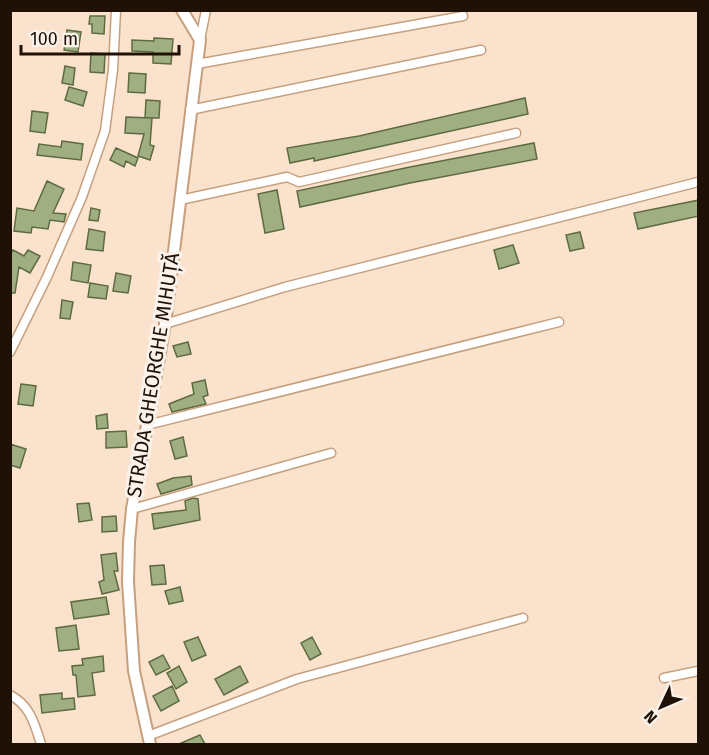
<svg xmlns="http://www.w3.org/2000/svg" width="709" height="755" viewBox="0 0 709 755" font-family="'Fira Sans',sans-serif">
<rect width="100%" height="100%" fill="#fae2cd"/>
<!-- building -->
<path fill="#a0af82" stroke="#5e6b41" stroke-width="1.5" d="M 90,16 L 105,16 L 104,34 L 92,33 L 92,24 L 89,24 Z
M 67,30 L 81,32 L 78,52 L 64,50 Z
M 154,38 L 173,39 L 171,64 L 153,63 L 153,52 L 132,51 L 132,40 L 154,41 Z
M 91,53 L 105,54 L 104,73 L 90,72 Z
M 65,66 L 75,68 L 73,85 L 62,83 Z
M 129,73 L 146,74 L 145,93 L 128,92 Z
M 69,87 L 87,92 L 83,106 L 65,100 Z
M 525,98 L 528,114 L 314,161 L 314,158 L 290,163 L 287,148 L 359,136 Z
M 146,100 L 160,101 L 159,118 L 145,118 Z
M 32,111 L 48,113 L 45,133 L 30,131 Z
M 126,117 L 152,118 L 150,145 L 154,146 L 150,160 L 138,156 L 144,134 L 125,133 Z
M 62,141 L 83,144 L 81,160 L 37,155 L 39,144 L 61,147 Z
M 534,143 L 537,159 L 410,183 L 300,207 L 297,191 L 410,167 Z
M 116,148 L 138,158 L 135,166 L 126,161 L 124,167 L 110,160 Z
M 47,181 L 64,189 L 53,213 L 66,214 L 64,222 L 50,220 L 48,229 L 32,227 L 31,233 L 14,231 L 17,208 L 34,211 Z
M 277,190 L 284,229 L 265,233 L 258,194 Z
M 699,200 L 699,216 L 638,229 L 634,213 Z
M 91,208 L 100,210 L 98,221 L 89,220 Z
M 89,229 L 105,232 L 103,251 L 86,249 Z
M 580,232 L 584,248 L 570,251 L 566,235 Z
M 513,245 L 519,263 L 499,269 L 494,250 Z
M 13,250 L 24,256 L 28,250 L 40,256 L 30,273 L 19,267 L 15,293 L 10,293 L 10,255 Z
M 73,262 L 91,265 L 88,283 L 71,280 Z
M 116,273 L 131,276 L 128,293 L 113,291 Z
M 90,283 L 108,286 L 106,299 L 88,297 Z
M 62,300 L 73,302 L 70,319 L 60,318 Z
M 188,342 L 191,354 L 177,357 L 173,346 Z
M 205,380 L 208,395 L 203,397 L 206,404 L 172,412 L 169,404 L 194,394 L 192,383 Z
M 21,384 L 36,386 L 33,406 L 18,404 Z
M 107,414 L 108,428 L 97,429 L 96,416 Z
M 126,431 L 127,447 L 106,448 L 106,432 Z
M 183,437 L 187,456 L 175,459 L 170,441 Z
M 10,444 L 26,449 L 20,468 L 10,465 Z
M 191,476 L 192,485 L 161,494 L 157,484 L 173,478 Z
M 193,498 L 198,499 L 200,520 L 154,529 L 152,514 L 186,510 L 185,501 Z
M 89,503 L 92,520 L 79,522 L 77,504 Z
M 116,516 L 117,531 L 102,532 L 102,517 Z
M 116,553 L 118,571 L 114,571 L 119,590 L 102,594 L 99,582 L 104,580 L 101,555 Z
M 164,565 L 166,584 L 152,585 L 150,566 Z
M 180,587 L 183,601 L 169,604 L 165,591 Z
M 106,597 L 109,614 L 74,619 L 71,602 Z
M 76,625 L 79,649 L 59,651 L 56,628 Z
M 198,637 L 206,655 L 192,661 L 184,642 Z
M 312,637 L 321,654 L 310,660 L 301,643 Z
M 163,655 L 170,668 L 156,675 L 149,662 Z
M 103,656 L 104,671 L 92,673 L 95,695 L 78,697 L 76,675 L 73,675 L 72,666 L 83,665 L 82,659 Z
M 179,666 L 187,682 L 176,689 L 167,673 Z
M 240,666 L 248,682 L 224,695 L 215,679 Z
M 172,686 L 179,701 L 161,711 L 153,696 Z
M 62,693 L 62,699 L 74,698 L 75,709 L 42,713 L 40,695 Z
M 200,735 L 205,744 L 179,744 Z"/>
<g fill="none" stroke-linecap="round" stroke-linejoin="round">
<defs>
<path id="minor" d="M 200,40 L 206,10
M 197,64 L 463,16
M 190,110 L 481,50
M 180,200 L 287,177 L 299,182 L 516,133
M 165,324 L 285,287 L 698,182
M 10,352 L 47,277 L 82,197 L 105,131 L 113,70 L 116,10
M 147,425 L 559,322
M 132,509 L 331,453
M 664,678 L 698,671
M 10,695 C 30,705 35,725 41,744
M 148,736 L 297,679 L 523,618"/>
<path id="tertiary" d="M 150,744 L 134,671 L 128,582 L 129,542 L 132,509 L 165,324 L 200,40 L 182,10"/>
</defs>
<!-- minor casing -->
<use href="#minor" stroke="#c6a07e" stroke-width="11"/>
<!-- tertiary casing -->
<use href="#tertiary" stroke="#c6a07e" stroke-width="14"/>
<!-- minor -->
<use href="#minor" stroke="#fff" stroke-width="8"/>
<!-- tertiary -->
<use href="#tertiary" stroke="#fff" stroke-width="10"/>
</g>
<g text-anchor="middle" stroke-width="6" stroke-linejoin="round" paint-order="stroke">
<!-- street labels -->
<g font-size="20" fill="#1f1105" stroke="#fbf2eb">
<text transform="translate(153 375) rotate(-81)" y="7">STRADA GHEORGHE MIHUȚĂ</text>
</g>
</g>
<!-- border -->
<rect width="709" height="755" fill="none" stroke="#1f1105" stroke-width="24"/>
<!-- north arrow -->
<g transform="translate(661 707) rotate(226)" stroke="#fbf2eb" stroke-width="4.5" paint-order="stroke">
<path d="M0-4.5L10 22L0 15L-10 22Z" fill="#1f1105"/>
<text y="-9" font-size="16" font-weight="bold" text-anchor="middle" fill="#1f1105">N</text>
</g>
<!-- scale -->
<path d="M21 45v9h158v-9" fill="none" stroke="#1f1105" stroke-width="3"/>
<text x="30" y="45" font-size="18" fill="#1f1105" stroke="#fbf2eb" stroke-width="4.5" paint-order="stroke">100 m</text>
</svg>
